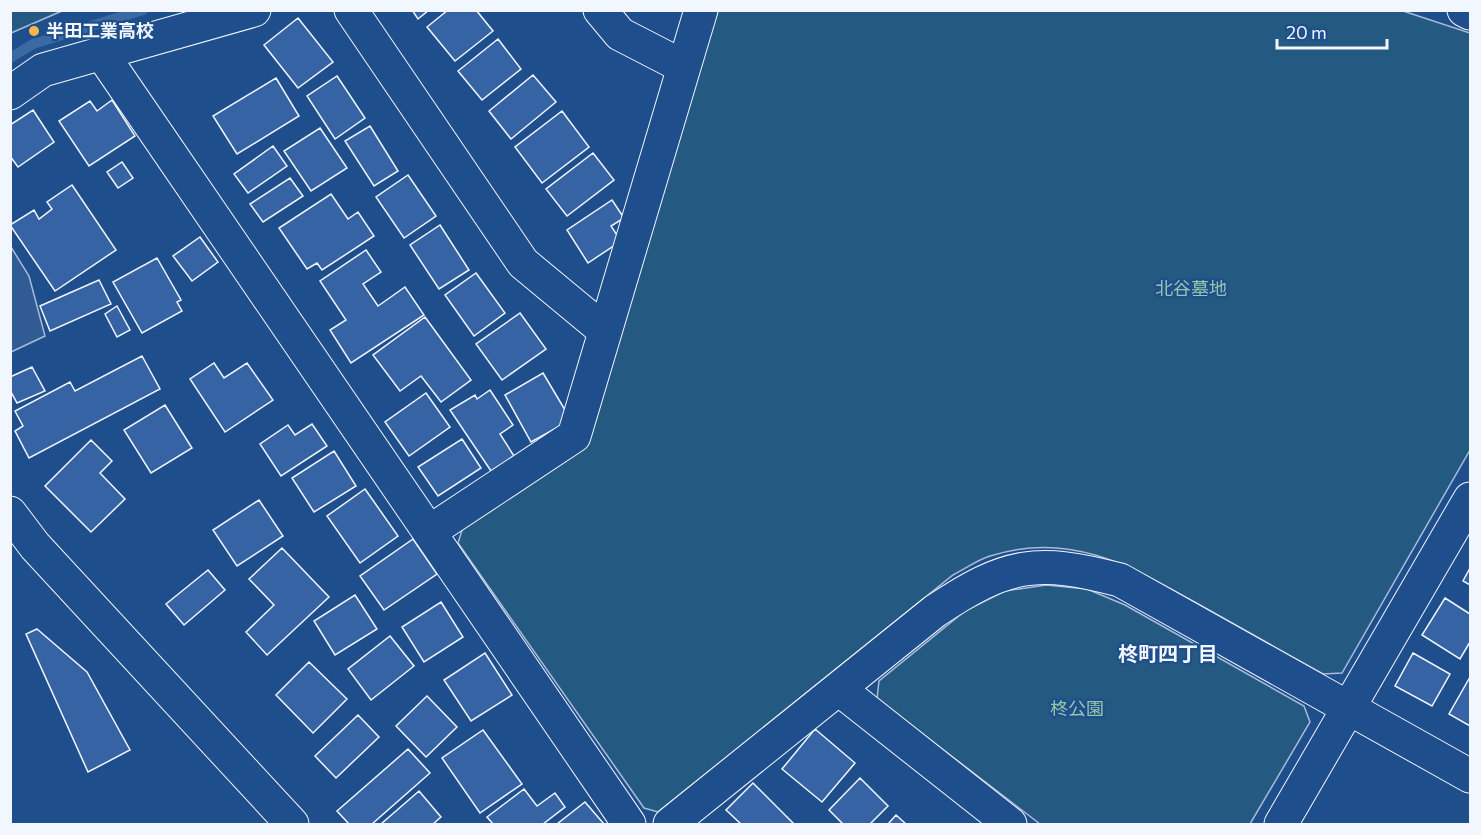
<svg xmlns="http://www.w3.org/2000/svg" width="1481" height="835" viewBox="0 0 1481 835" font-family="Commissioner,'Noto Sans JP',sans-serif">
<rect width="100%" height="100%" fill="#1f4e8c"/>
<!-- green -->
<path fill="#245a82" stroke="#a8bbd7" stroke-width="1.5" d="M 11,10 L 62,10 L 62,11 L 11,33 Z
M 1400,10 L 1470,33 L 1470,450 L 1342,673 L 1323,674 C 1282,651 1241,628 1200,605 C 1132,567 1071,530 990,556 C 977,560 965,569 953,575 L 658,812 L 644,808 L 458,543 L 463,527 L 584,446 L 714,11 Z
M 1046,585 L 1087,589 L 1125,605 L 1304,706 L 1310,722 L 1250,824 L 1040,824 L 877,699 L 879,681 L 965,611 L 1005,591 Z"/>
<!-- parking -->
<path fill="#305b95" stroke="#a8bbd7" stroke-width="1.5" d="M 11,247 L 29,276 L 45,336 L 11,352 Z"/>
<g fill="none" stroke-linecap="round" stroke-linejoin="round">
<!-- stream -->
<path stroke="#3b69a3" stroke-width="10" d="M 10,58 L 33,44 L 143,10"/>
</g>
<!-- building -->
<path fill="#3563a3" stroke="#f2f6ff" stroke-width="1.5" d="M 412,10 L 429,10 L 418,19 Z
M 448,10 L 476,10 L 493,31 L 455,61 L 427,27 Z
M 298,18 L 333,62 L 298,88 L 264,45 Z
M 498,39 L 521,69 L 482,100 L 458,71 Z
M 533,75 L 556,102 L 511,139 L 489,111 Z
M 337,76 L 365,118 L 335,139 L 307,96 Z
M 276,78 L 299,116 L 237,154 L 213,116 Z
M 112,100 L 135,136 L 89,166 L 59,121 L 90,101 L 97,111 Z
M 33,110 L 54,142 L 18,167 L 10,156 L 10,125 Z
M 562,111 L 589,147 L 542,183 L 515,147 Z
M 370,126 L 398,171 L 374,186 L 345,141 Z
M 320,128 L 347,168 L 311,191 L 284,151 Z
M 273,146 L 287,166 L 248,193 L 234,174 Z
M 593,153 L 614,180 L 567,216 L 546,189 Z
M 122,162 L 133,178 L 118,188 L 107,172 Z
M 408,175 L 436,216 L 404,238 L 376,197 Z
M 290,178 L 303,196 L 263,222 L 250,204 Z
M 72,185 L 116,250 L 55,291 L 10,225 L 34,210 L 39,219 L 52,209 L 47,202 Z
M 331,194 L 348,219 L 358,212 L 374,236 L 322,270 L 317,263 L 307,269 L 279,228 Z
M 612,200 L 624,218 L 611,226 L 621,241 L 588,263 L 567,230 Z
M 440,225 L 469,270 L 439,289 L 410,245 Z
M 200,237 L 218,262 L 192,281 L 173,256 Z
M 366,250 L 381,272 L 363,284 L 378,306 L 405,287 L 424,315 L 351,363 L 330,330 L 346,320 L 320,281 Z
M 157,258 L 181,300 L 177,302 L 182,311 L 142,333 L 113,282 Z
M 476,273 L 505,313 L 474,336 L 445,295 Z
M 99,280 L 111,304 L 50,331 L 40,306 Z
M 117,306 L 130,330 L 117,337 L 105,314 Z
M 520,313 L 546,349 L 502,380 L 476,344 Z
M 425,317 L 471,380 L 441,402 L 421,376 L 400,391 L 373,355 Z
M 142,356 L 160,389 L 29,458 L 15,431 L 23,426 L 15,411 L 70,382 L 75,391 Z
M 214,363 L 224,378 L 247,363 L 273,400 L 225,432 L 190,379 Z
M 32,367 L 45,391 L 17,403 L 10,390 L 10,377 Z
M 543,373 L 571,420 L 531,442 L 505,395 Z
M 490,390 L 513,425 L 500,434 L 514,456 L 491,471 L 450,410 L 475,395 L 477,399 Z
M 426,393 L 450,427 L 409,456 L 385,422 Z
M 165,405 L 192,448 L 151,473 L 124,430 Z
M 312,424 L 327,446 L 281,476 L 260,444 L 288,425 L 295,435 Z
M 462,439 L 481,468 L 438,496 L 418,467 Z
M 91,440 L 112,461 L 100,473 L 125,499 L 91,532 L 45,486 Z
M 334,451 L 356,486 L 314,512 L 292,478 Z
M 365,489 L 398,536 L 360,563 L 327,516 Z
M 259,500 L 283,536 L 237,566 L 213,530 Z
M 413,539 L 437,574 L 384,610 L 360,576 Z
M 282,548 L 329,597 L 267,655 L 246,632 L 274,605 L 249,579 Z
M 1470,568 L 1470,585 L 1463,581 Z
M 208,570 L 225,590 L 184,625 L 166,604 Z
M 355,595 L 377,629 L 335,655 L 314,621 Z
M 1445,598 L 1470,614 L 1470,642 L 1460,659 L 1422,635 Z
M 441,602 L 463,637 L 424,662 L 402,627 Z
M 37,629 L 87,672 L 130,750 L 88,772 L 26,634 Z
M 390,636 L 414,666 L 371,700 L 348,669 Z
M 485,653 L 512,695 L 471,721 L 444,680 Z
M 1413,653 L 1450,674 L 1432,706 L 1395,686 Z
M 309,662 L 347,699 L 313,733 L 276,695 Z
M 1470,677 L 1470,726 L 1449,714 Z
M 427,696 L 457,727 L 426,757 L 396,726 Z
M 358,715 L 379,737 L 336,778 L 315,756 Z
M 815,729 L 855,763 L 822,802 L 782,769 Z
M 483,730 L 522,784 L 480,813 L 442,758 Z
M 408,749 L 430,773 L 372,824 L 349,824 L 337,811 Z
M 860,778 L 888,806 L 870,824 L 843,824 L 829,810 Z
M 753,783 L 794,824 L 741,824 L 726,810 Z
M 524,789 L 537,806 L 555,793 L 565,807 L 543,824 L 493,824 L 487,817 Z
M 419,791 L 441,817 L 433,824 L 381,824 Z
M 585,802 L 604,824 L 557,824 Z
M 896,815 L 906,824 L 888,824 Z"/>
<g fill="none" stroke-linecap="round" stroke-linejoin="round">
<defs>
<path id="minor" d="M 351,10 L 523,263 L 605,331
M 600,10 L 620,34 L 684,67
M 1464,10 L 1470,13
M 102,54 L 629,824
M 10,93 L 43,70 L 254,10
M 10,513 L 35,546 L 292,824
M 429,532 L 574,436 L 701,10
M 839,689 L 1010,824
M 670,824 L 935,611 C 1007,563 1036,558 1120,580 L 1470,776
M 1281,824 L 1470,499"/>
</defs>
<!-- minor casing -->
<use href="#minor" stroke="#f2f6ff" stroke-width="35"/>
<!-- minor -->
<use href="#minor" stroke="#1f4e8c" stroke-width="33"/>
</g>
<!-- markers -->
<circle fill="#ffb74d" stroke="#1f4e8c" stroke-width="2" cx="34" cy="31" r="6"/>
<g text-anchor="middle" stroke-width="4.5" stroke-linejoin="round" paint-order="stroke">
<!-- poi labels -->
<g font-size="18" font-weight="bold" fill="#f2f6ff" stroke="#1f4e8c" text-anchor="start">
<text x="46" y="37">半田工業高校</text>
</g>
<!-- park labels -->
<g font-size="18" fill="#97c8a6" stroke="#1f4e8c">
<text x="1191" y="295">北谷墓地</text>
<text x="1077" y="715">柊公園</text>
</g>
<!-- neighbourhood labels -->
<g font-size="20" font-weight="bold" fill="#f2f6ff" stroke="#1f4e8c">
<text x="1168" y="661">柊町四丁目</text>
</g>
</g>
<!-- border -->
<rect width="1481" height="835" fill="none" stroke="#f2f6ff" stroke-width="24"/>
<!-- scale -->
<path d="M1277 39v9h110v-9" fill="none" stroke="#f2f6ff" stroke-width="3"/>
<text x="1286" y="39" font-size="18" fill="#f2f6ff" stroke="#1f4e8c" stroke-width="4.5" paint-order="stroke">20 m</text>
</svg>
